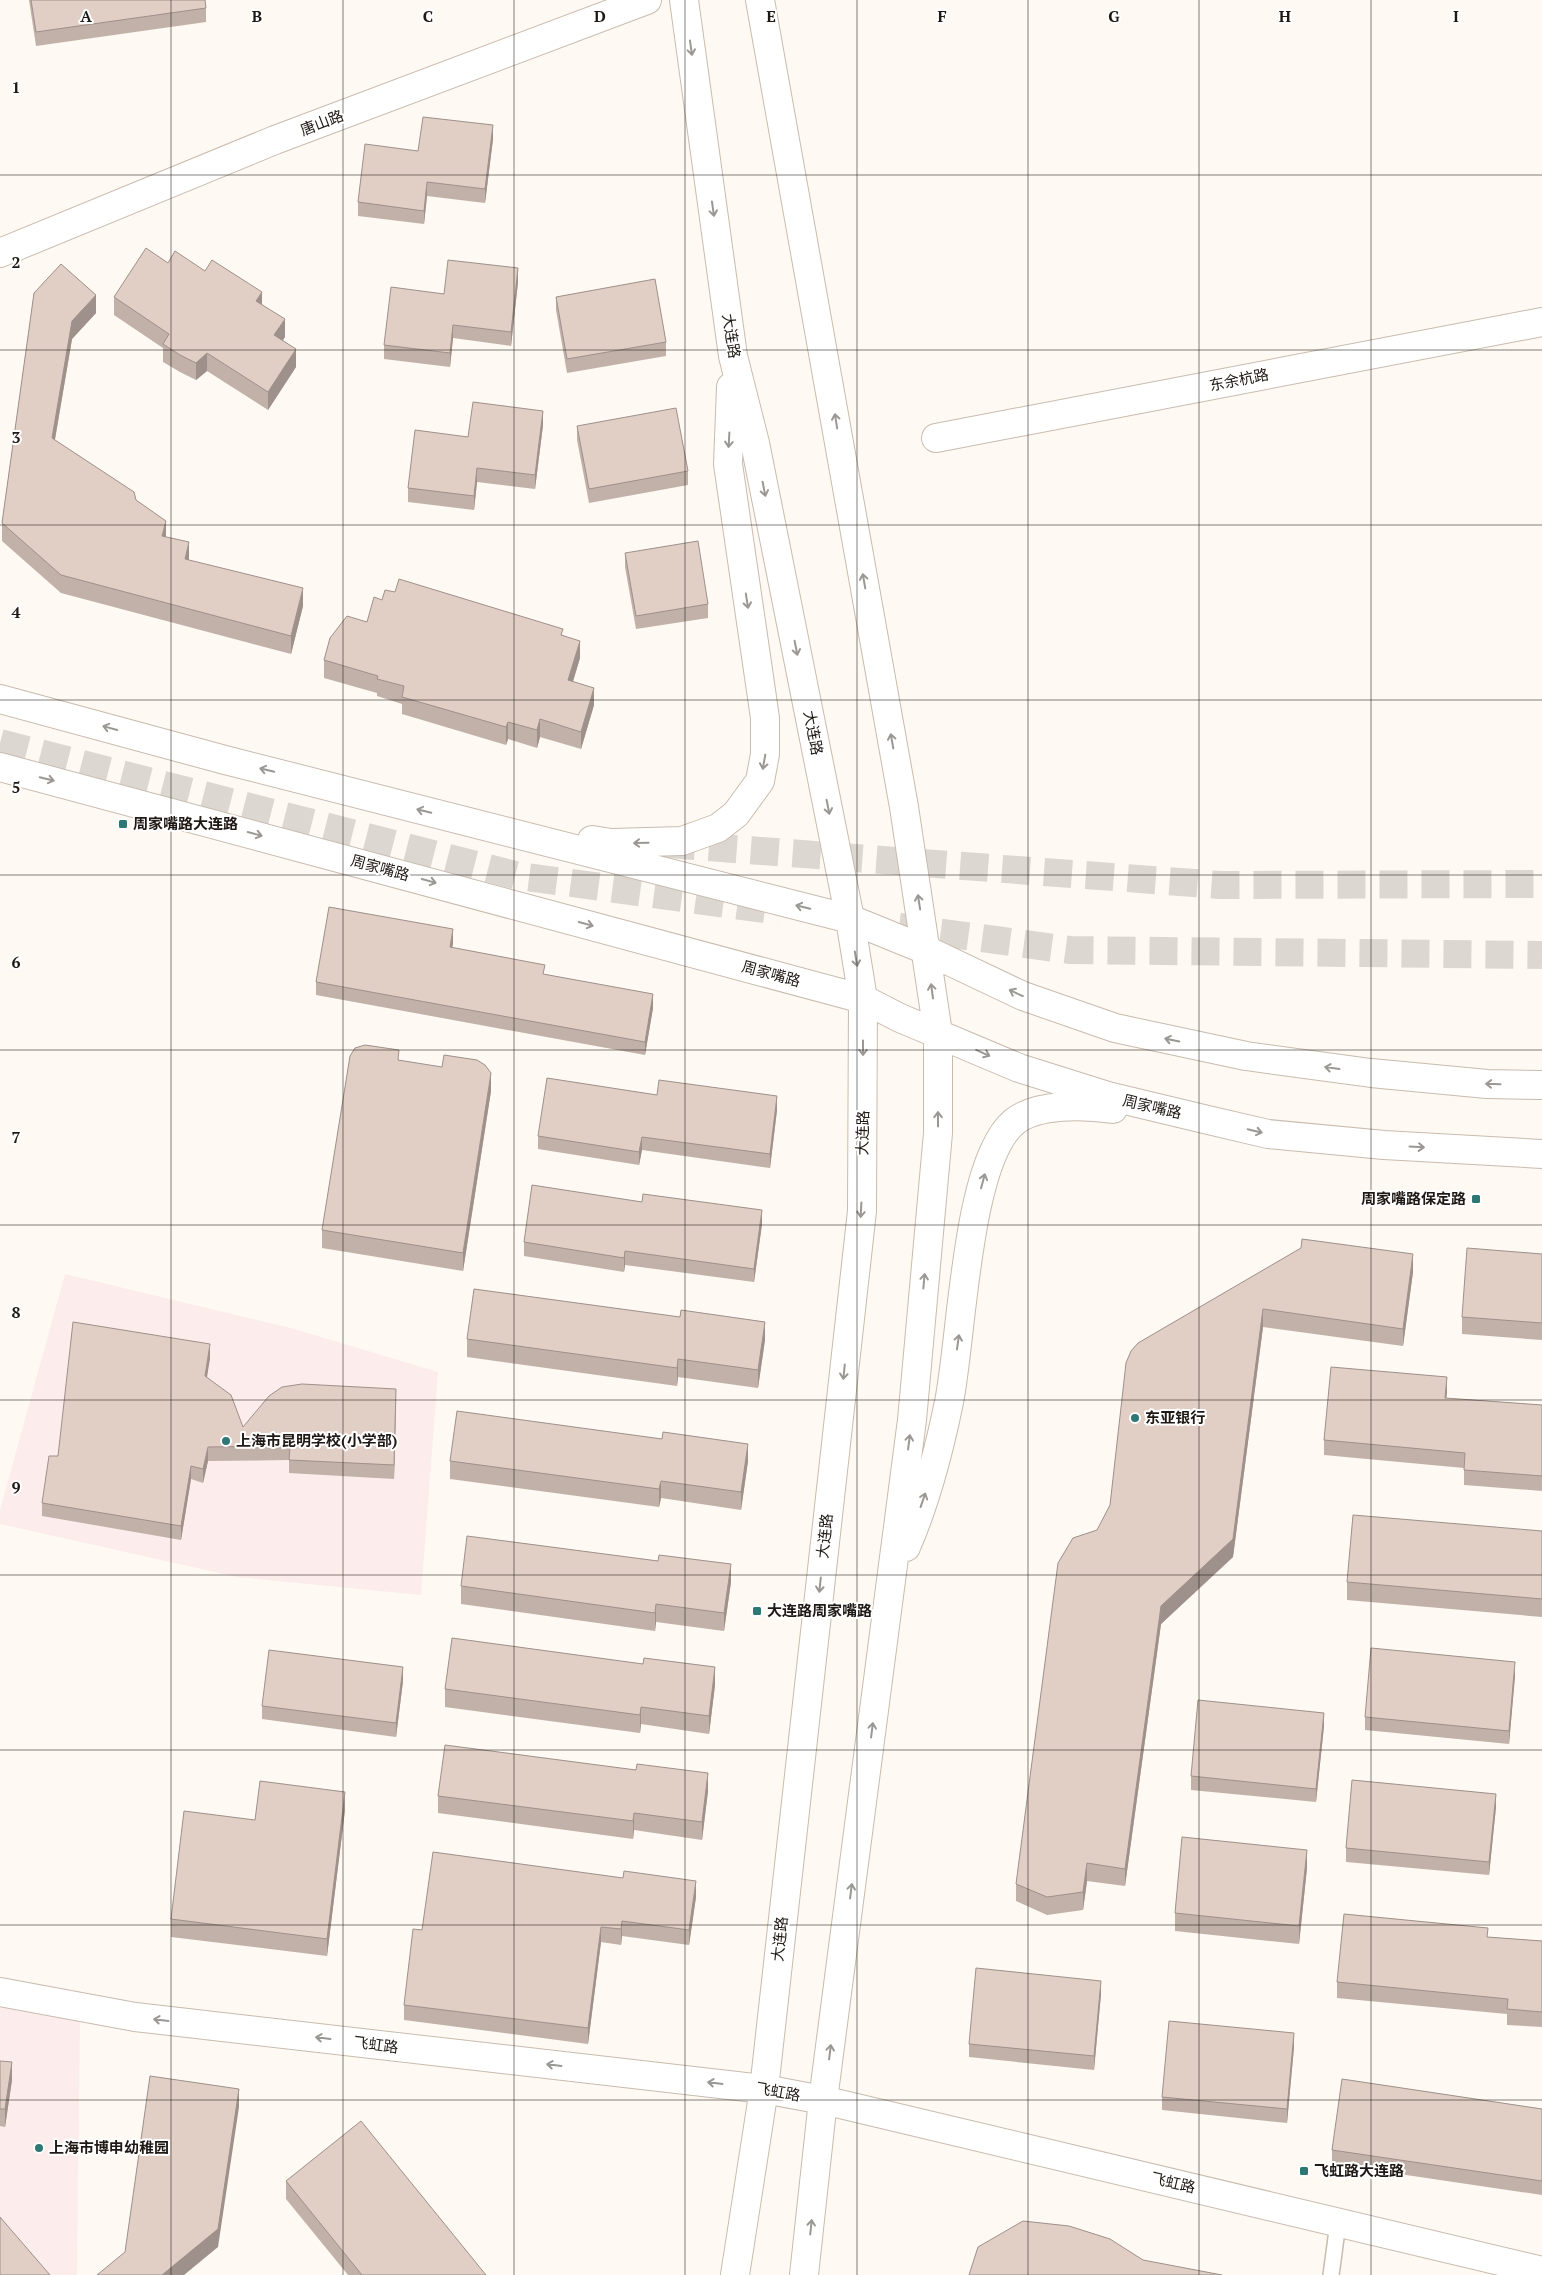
<svg xmlns="http://www.w3.org/2000/svg" width="1542" height="2275" viewBox="0 0 1542 2275" font-family="'PT Serif','Noto Sans SC',serif">
<rect width="100%" height="100%" fill="#fff9f3"/>
<!-- education -->
<path fill="#fceceb" d="M 65,1274 L 291,1328 L 438,1372 L 421,1595 L 237,1577 L 0,1524 L 0,1510 Z
M 0,2005 L 80,2021 L 77,2275 L 0,2275 Z"/>
<g fill="none" stroke-linecap="round" stroke-linejoin="round">
<!-- highway-tunnel -->
<path stroke="#ddd7d2" stroke-width="28" stroke-dasharray="28 14" stroke-linecap="butt" d="M 0,743 L 519,876 L 779,911
M 667,844 L 1220,885 L 1542,884
M 899,927 L 1070,950 L 1542,955"/>
<defs>
<path id="lane" d="M 1331,2275 L 1338,2223"/>
<path id="street" d="M 0,253 L 275,140 L 647,0
M 936,438 L 1542,322
M 0,1992 L 135,2017 L 764,2089 L 823,2100 L 1542,2271"/>
<path id="primary" d="M 684,0 L 733,356 L 755,443 L 850,919 L 863,999 L 862,1211 L 764,2089 L 735,2275
M 760,0 L 904,807 L 938,1033 L 938,1133 L 912,1420 L 823,2100 L 804,2275
M 0,699 L 225,760 L 850,919 L 926,950 L 1023,996 L 1115,1028 L 1246,1056 L 1371,1073 L 1487,1084 L 1542,1085
M 0,767 L 863,999 L 900,1018 L 1019,1068 L 1108,1096 L 1208,1120 L 1268,1134 L 1384,1145 L 1542,1154
M 592,840 L 611,843 L 682,841 L 718,828 L 736,814 L 760,781 L 765,754 L 765,718 L 728,464 L 731,387
M 906,1547 C 926,1501 939,1451 949,1402 C 962,1338 966,1162 1014,1122 C 1037,1103 1085,1105 1113,1109"/>
</defs>
<!-- lane casing -->
<use href="#lane" stroke="#c9bbae" stroke-width="18"/>
<!-- street casing -->
<use href="#street" stroke="#c9bbae" stroke-width="30"/>
<!-- primary casing -->
<use href="#primary" stroke="#c9bbae" stroke-width="30"/>
<!-- lane -->
<use href="#lane" stroke="#fff" stroke-width="15"/>
<!-- street -->
<use href="#street" stroke="#fff" stroke-width="28"/>
<!-- primary -->
<use href="#primary" stroke="#fff" stroke-width="28"/>
</g>
<!-- wall -->
<path fill="#c2b1a9" d="M 29,0 L 205,0 L 206,8 L 206,22 L 36,46 Z
M 493,139 L 485,203 L 427,196 L 424,224 L 358,216 L 358,202 Z
M 168,263 L 205,271 L 262,304 L 285,337 L 283,340 L 296,367 L 268,410 L 207,371 L 196,380 L 180,372 L 163,362 L 163,348 L 114,315 L 114,297 Z
M 518,282 L 511,346 L 453,338 L 450,367 L 384,359 L 384,345 L 444,294 Z
M 34,293 L 96,313 L 72,339 L 55,440 L 136,500 L 166,537 L 189,560 L 303,606 L 291,654 L 61,593 L 2,541 L 2,523 Z
M 556,297 L 666,342 L 666,356 L 567,373 L 556,310 Z
M 543,425 L 535,489 L 477,482 L 474,510 L 408,502 L 408,488 L 468,437 Z
M 577,426 L 688,471 L 688,485 L 589,503 L 577,440 Z
M 625,553 L 708,604 L 708,618 L 636,629 L 625,567 Z
M 382,600 L 563,635 L 580,658 L 573,681 L 594,705 L 581,749 L 540,737 L 537,748 L 508,739 L 506,745 L 402,714 L 402,704 L 377,696 L 377,693 L 324,678 L 324,660 L 367,622 Z
M 453,943 L 452,948 L 653,1008 L 645,1055 L 316,995 L 316,982 Z
M 399,1060 L 491,1091 L 463,1271 L 322,1248 L 322,1230 Z
M 657,1095 L 777,1110 L 770,1168 L 642,1150 L 639,1165 L 538,1149 L 538,1136 Z
M 762,1224 L 754,1282 L 625,1265 L 624,1272 L 524,1256 L 524,1242 Z
M 1301,1248 L 1413,1272 L 1403,1346 L 1263,1327 L 1233,1557 L 1161,1624 L 1125,1886 L 1087,1881 L 1083,1910 L 1047,1915 L 1016,1901 L 1016,1884 L 1097,1530 Z
M 1542,1254 L 1542,1340 L 1462,1334 L 1462,1317 Z
M 467,1339 L 765,1340 L 758,1388 L 678,1377 L 677,1386 L 467,1357 Z
M 210,1358 L 206,1377 L 243,1427 L 396,1403 L 394,1479 L 289,1473 L 289,1460 L 208,1461 L 203,1483 L 191,1479 L 181,1540 L 42,1516 L 42,1503 L 58,1456 Z
M 1447,1392 L 1446,1398 L 1542,1405 L 1542,1491 L 1464,1485 L 1464,1468 L 1324,1455 L 1324,1440 Z
M 662,1439 L 748,1461 L 741,1510 L 661,1498 L 659,1507 L 450,1479 L 450,1461 Z
M 1542,1531 L 1542,1617 L 1347,1600 L 1347,1582 Z
M 658,1561 L 731,1582 L 724,1631 L 656,1622 L 655,1631 L 461,1604 L 461,1586 Z
M 1515,1676 L 1509,1744 L 1365,1730 L 1365,1717 Z
M 403,1681 L 396,1737 L 262,1719 L 262,1706 Z
M 715,1685 L 709,1734 L 641,1724 L 640,1733 L 445,1707 L 445,1689 Z
M 1324,1726 L 1316,1802 L 1191,1790 L 1191,1776 Z
M 708,1791 L 702,1840 L 634,1830 L 633,1839 L 438,1813 L 438,1796 Z
M 1496,1807 L 1489,1875 L 1346,1862 L 1346,1848 Z
M 345,1810 L 327,1956 L 171,1937 L 171,1919 L 255,1820 Z
M 1307,1868 L 1299,1944 L 1175,1931 L 1175,1913 Z
M 696,1897 L 689,1945 L 622,1936 L 621,1945 L 601,1942 L 588,2044 L 404,2020 L 404,2005 L 422,1930 Z
M 1488,1937 L 1542,1941 L 1542,2027 L 1507,2025 L 1507,2014 L 1337,1998 L 1337,1982 Z
M 1101,1994 L 1094,2070 L 969,2057 L 969,2044 Z
M 1294,2047 L 1287,2123 L 1162,2110 L 1162,2097 Z
M 0,2061 L 12,2080 L 5,2127 L 0,2126 Z
M 1542,2109 L 1542,2195 L 1332,2164 L 1332,2150 Z
M 286,2181 L 486,2275 L 348,2275 L 286,2199 Z"/>
<!-- shaded-wall -->
<path fill="#9e908a" d="M 493,125 L 493,139 L 485,203 L 485,189 Z
M 427,182 L 427,196 L 424,224 L 424,211 Z
M 518,268 L 518,282 L 511,346 L 511,332 Z
M 262,292 L 262,310 L 256,301 Z
M 96,295 L 96,313 L 72,339 L 52,456 L 52,438 L 72,321 Z
M 285,319 L 285,337 L 274,353 L 274,335 Z
M 453,325 L 453,338 L 450,367 L 450,353 Z
M 296,349 L 296,367 L 268,410 L 268,392 Z
M 207,353 L 207,371 L 196,380 L 196,363 Z
M 543,411 L 543,425 L 535,489 L 535,475 Z
M 477,468 L 477,482 L 474,510 L 474,496 Z
M 166,521 L 166,539 L 162,536 Z
M 189,542 L 189,560 L 185,559 Z
M 303,588 L 303,606 L 291,654 L 291,636 Z
M 580,641 L 580,658 L 568,698 L 568,680 Z
M 594,688 L 594,705 L 581,749 L 581,732 Z
M 540,719 L 540,737 L 537,748 L 537,730 Z
M 508,722 L 508,739 L 506,745 L 506,727 Z
M 453,929 L 453,943 L 450,961 L 450,947 Z
M 653,994 L 653,1008 L 645,1055 L 645,1042 Z
M 491,1073 L 491,1091 L 463,1271 L 463,1253 Z
M 777,1096 L 777,1110 L 770,1168 L 770,1154 Z
M 642,1137 L 642,1150 L 639,1165 L 639,1152 Z
M 762,1210 L 762,1224 L 754,1282 L 754,1269 Z
M 625,1251 L 625,1265 L 624,1272 L 624,1258 Z
M 1413,1254 L 1413,1272 L 1403,1346 L 1403,1329 Z
M 1263,1309 L 1263,1327 L 1233,1557 L 1161,1624 L 1125,1886 L 1125,1869 L 1161,1606 Z
M 765,1322 L 765,1340 L 758,1388 L 758,1370 Z
M 210,1344 L 210,1358 L 205,1390 L 205,1376 Z
M 678,1359 L 678,1377 L 677,1386 L 677,1368 Z
M 1447,1377 L 1447,1392 L 1445,1412 L 1445,1398 Z
M 396,1389 L 396,1403 L 394,1479 L 394,1465 Z
M 748,1444 L 748,1461 L 741,1510 L 741,1492 Z
M 208,1447 L 208,1461 L 203,1483 L 203,1469 Z
M 191,1466 L 191,1479 L 181,1540 L 181,1526 Z
M 661,1481 L 661,1498 L 659,1507 L 659,1489 Z
M 731,1564 L 731,1582 L 724,1631 L 724,1613 Z
M 656,1604 L 656,1622 L 655,1631 L 655,1613 Z
M 1515,1662 L 1515,1676 L 1509,1744 L 1509,1731 Z
M 403,1667 L 403,1681 L 396,1737 L 396,1723 Z
M 715,1667 L 715,1685 L 709,1734 L 709,1716 Z
M 641,1707 L 641,1724 L 640,1733 L 640,1715 Z
M 1324,1713 L 1324,1726 L 1316,1802 L 1316,1789 Z
M 708,1773 L 708,1791 L 702,1840 L 702,1822 Z
M 345,1792 L 345,1810 L 327,1956 L 327,1939 Z
M 1496,1794 L 1496,1807 L 1489,1875 L 1489,1862 Z
M 634,1813 L 634,1830 L 633,1839 L 633,1821 Z
M 1307,1850 L 1307,1868 L 1299,1944 L 1299,1926 Z
M 1087,1863 L 1087,1881 L 1083,1910 L 1083,1892 Z
M 696,1881 L 696,1897 L 689,1945 L 689,1930 Z
M 622,1921 L 622,1936 L 621,1945 L 621,1929 Z
M 601,1927 L 601,1942 L 588,2044 L 588,2028 Z
M 1101,1981 L 1101,1994 L 1094,2070 L 1094,2056 Z
M 1294,2033 L 1294,2047 L 1287,2123 L 1287,2109 Z
M 12,2062 L 12,2080 L 5,2127 L 5,2109 Z
M 239,2089 L 239,2107 L 218,2247 L 184,2275 L 162,2275 Z"/>
<!-- building -->
<path fill="#e1cec5" stroke="#9e908a" d="M 31,0 L 205,0 L 206,8 L 36,32 Z
M 423,117 L 493,125 L 485,189 L 427,182 L 424,211 L 358,202 L 365,144 L 418,151 Z
M 146,248 L 168,263 L 175,251 L 205,271 L 212,260 L 262,292 L 256,301 L 285,319 L 274,335 L 296,349 L 268,392 L 207,353 L 196,363 L 180,355 L 163,344 L 169,334 L 114,297 Z
M 448,260 L 518,268 L 511,332 L 453,325 L 450,353 L 384,345 L 391,287 L 444,294 Z
M 61,264 L 96,295 L 72,321 L 52,438 L 134,492 L 136,500 L 166,521 L 162,536 L 189,542 L 185,559 L 303,588 L 291,636 L 61,575 L 2,523 L 34,293 Z
M 655,279 L 666,342 L 567,359 L 556,297 Z
M 473,402 L 543,411 L 535,475 L 477,468 L 474,496 L 408,488 L 415,430 L 468,437 Z
M 676,408 L 688,471 L 589,489 L 577,426 Z
M 698,541 L 708,604 L 636,616 L 625,553 Z
M 399,579 L 563,629 L 561,635 L 580,641 L 568,680 L 594,688 L 581,732 L 540,719 L 537,730 L 508,722 L 506,727 L 402,697 L 404,686 L 377,679 L 378,676 L 324,660 L 330,638 L 347,616 L 367,622 L 374,597 L 382,600 L 385,590 L 395,592 Z
M 329,907 L 453,929 L 450,947 L 545,965 L 543,974 L 653,994 L 645,1042 L 316,982 Z
M 365,1045 L 399,1050 L 398,1060 L 442,1067 L 444,1055 L 477,1060 L 485,1065 L 491,1073 L 463,1253 L 322,1230 L 350,1056 L 355,1048 Z
M 547,1078 L 657,1095 L 659,1080 L 777,1096 L 770,1154 L 642,1137 L 639,1152 L 538,1136 Z
M 532,1185 L 642,1202 L 643,1194 L 762,1210 L 754,1269 L 625,1251 L 624,1258 L 524,1242 Z
M 1302,1239 L 1413,1254 L 1403,1329 L 1263,1309 L 1233,1539 L 1161,1606 L 1125,1869 L 1087,1863 L 1083,1892 L 1047,1897 L 1016,1884 L 1058,1563 L 1073,1538 L 1097,1530 L 1110,1505 L 1126,1363 L 1131,1351 L 1138,1343 L 1301,1248 Z
M 1467,1248 L 1542,1254 L 1542,1323 L 1462,1317 Z
M 474,1289 L 680,1317 L 681,1310 L 765,1322 L 758,1370 L 678,1359 L 677,1368 L 467,1339 Z
M 73,1322 L 210,1344 L 205,1376 L 231,1395 L 243,1427 L 269,1396 L 282,1387 L 302,1384 L 396,1389 L 394,1465 L 289,1460 L 290,1446 L 208,1447 L 203,1469 L 191,1466 L 181,1526 L 42,1503 L 49,1456 L 58,1456 Z
M 1331,1367 L 1447,1377 L 1445,1398 L 1542,1405 L 1542,1476 L 1464,1470 L 1465,1453 L 1324,1440 Z
M 457,1411 L 662,1439 L 663,1432 L 748,1444 L 741,1492 L 661,1481 L 659,1489 L 450,1461 Z
M 1353,1515 L 1542,1531 L 1542,1599 L 1347,1582 Z
M 467,1536 L 658,1561 L 659,1555 L 731,1564 L 724,1613 L 656,1604 L 655,1613 L 461,1586 Z
M 452,1638 L 643,1664 L 644,1658 L 715,1667 L 709,1716 L 641,1707 L 640,1715 L 445,1689 Z
M 1371,1648 L 1515,1662 L 1509,1731 L 1365,1717 Z
M 269,1650 L 403,1667 L 396,1723 L 262,1706 Z
M 1198,1700 L 1324,1713 L 1316,1789 L 1191,1776 Z
M 445,1745 L 636,1770 L 637,1764 L 708,1773 L 702,1822 L 634,1813 L 633,1821 L 438,1796 Z
M 1352,1780 L 1496,1794 L 1489,1862 L 1346,1848 Z
M 260,1781 L 345,1792 L 327,1939 L 171,1919 L 184,1811 L 255,1820 Z
M 1182,1837 L 1307,1850 L 1299,1926 L 1175,1913 Z
M 433,1852 L 623,1878 L 624,1871 L 696,1881 L 689,1930 L 622,1921 L 621,1929 L 601,1927 L 588,2028 L 404,2005 L 413,1929 L 422,1930 Z
M 1344,1914 L 1488,1928 L 1487,1937 L 1542,1941 L 1542,2012 L 1507,2009 L 1508,1999 L 1337,1982 Z
M 976,1968 L 1101,1981 L 1094,2056 L 969,2044 Z
M 1169,2021 L 1294,2033 L 1287,2109 L 1162,2097 Z
M 0,2061 L 12,2062 L 5,2109 L 0,2109 Z
M 150,2076 L 239,2089 L 218,2229 L 162,2275 L 97,2275 L 125,2252 Z
M 1342,2079 L 1542,2109 L 1542,2181 L 1332,2150 Z
M 361,2121 L 486,2275 L 362,2275 L 286,2181 Z
M 0,2217 L 50,2275 L 0,2275 Z
M 1023,2221 L 1069,2226 L 1110,2239 L 1143,2260 L 1222,2275 L 969,2275 L 978,2247 Z"/>
<!-- one-way arrows -->
<defs><path id="oneway-shaft" d="M-6 0H5M1.5-3L5.5 0L1.5 3" fill="none" stroke-width="1.6" stroke-linecap="round" stroke-linejoin="round" transform="scale(1.25)"/></defs>
<g stroke="#9a9895">
<use href="#oneway-shaft" transform="translate(691 48) rotate(82)"/>
<use href="#oneway-shaft" transform="translate(713 209) rotate(82)"/>
<use href="#oneway-shaft" transform="translate(836 421) rotate(-99)"/>
<use href="#oneway-shaft" transform="translate(729 440) rotate(93)"/>
<use href="#oneway-shaft" transform="translate(764 489) rotate(79)"/>
<use href="#oneway-shaft" transform="translate(864 581) rotate(-100)"/>
<use href="#oneway-shaft" transform="translate(747 601) rotate(81)"/>
<use href="#oneway-shaft" transform="translate(796 648) rotate(79)"/>
<use href="#oneway-shaft" transform="translate(110 728) rotate(-165)"/>
<use href="#oneway-shaft" transform="translate(892 741) rotate(-100)"/>
<use href="#oneway-shaft" transform="translate(764 762) rotate(100)"/>
<use href="#oneway-shaft" transform="translate(267 770) rotate(-166)"/>
<use href="#oneway-shaft" transform="translate(47 779) rotate(14)"/>
<use href="#oneway-shaft" transform="translate(828 807) rotate(79)"/>
<use href="#oneway-shaft" transform="translate(424 811) rotate(-166)"/>
<use href="#oneway-shaft" transform="translate(255 834) rotate(15)"/>
<use href="#oneway-shaft" transform="translate(641 843) rotate(179)"/>
<use href="#oneway-shaft" transform="translate(429 881) rotate(15)"/>
<use href="#oneway-shaft" transform="translate(919 902) rotate(-99)"/>
<use href="#oneway-shaft" transform="translate(803 907) rotate(-166)"/>
<use href="#oneway-shaft" transform="translate(586 924) rotate(15)"/>
<use href="#oneway-shaft" transform="translate(856 959) rotate(81)"/>
<use href="#oneway-shaft" transform="translate(932 991) rotate(-98)"/>
<use href="#oneway-shaft" transform="translate(1016 993) rotate(-155)"/>
<use href="#oneway-shaft" transform="translate(1172 1040) rotate(-168)"/>
<use href="#oneway-shaft" transform="translate(863 1048) rotate(90)"/>
<use href="#oneway-shaft" transform="translate(983 1053) rotate(24)"/>
<use href="#oneway-shaft" transform="translate(1332 1068) rotate(-172)"/>
<use href="#oneway-shaft" transform="translate(1493 1084) rotate(-178)"/>
<use href="#oneway-shaft" transform="translate(938 1119) rotate(-90)"/>
<use href="#oneway-shaft" transform="translate(1255 1131) rotate(13)"/>
<use href="#oneway-shaft" transform="translate(1417 1147) rotate(3)"/>
<use href="#oneway-shaft" transform="translate(983 1181) rotate(-75)"/>
<use href="#oneway-shaft" transform="translate(861 1210) rotate(93)"/>
<use href="#oneway-shaft" transform="translate(924 1281) rotate(-85)"/>
<use href="#oneway-shaft" transform="translate(958 1342) rotate(-82)"/>
<use href="#oneway-shaft" transform="translate(844 1372) rotate(96)"/>
<use href="#oneway-shaft" transform="translate(909 1442) rotate(-83)"/>
<use href="#oneway-shaft" transform="translate(923 1500) rotate(-71)"/>
<use href="#oneway-shaft" transform="translate(820 1585) rotate(96)"/>
<use href="#oneway-shaft" transform="translate(872 1730) rotate(-83)"/>
<use href="#oneway-shaft" transform="translate(851 1891) rotate(-83)"/>
<use href="#oneway-shaft" transform="translate(161 2020) rotate(-173)"/>
<use href="#oneway-shaft" transform="translate(323 2038) rotate(-173)"/>
<use href="#oneway-shaft" transform="translate(830 2052) rotate(-83)"/>
<use href="#oneway-shaft" transform="translate(554 2065) rotate(-173)"/>
<use href="#oneway-shaft" transform="translate(715 2083) rotate(-173)"/>
<use href="#oneway-shaft" transform="translate(811 2227) rotate(-84)"/>
</g>
<!-- grid -->
<path fill="none" stroke="#1e1914" stroke-width="1" stroke-opacity="0.55" d="M 171,0 L 171,2275M 343,0 L 343,2275M 514,0 L 514,2275M 685,0 L 685,2275M 857,0 L 857,2275M 1028,0 L 1028,2275M 1199,0 L 1199,2275M 1371,0 L 1371,2275M 0,175 L 1542,175M 0,350 L 1542,350M 0,525 L 1542,525M 0,700 L 1542,700M 0,875 L 1542,875M 0,1050 L 1542,1050M 0,1225 L 1542,1225M 0,1400 L 1542,1400M 0,1575 L 1542,1575M 0,1750 L 1542,1750M 0,1925 L 1542,1925M 0,2100 L 1542,2100"/>
<!-- markers -->
<g fill="#2d7774" stroke="#fff" stroke-width="2">
<rect x="118" y="819" width="10" height="10" rx="2.5"/>
<rect x="1471" y="1194" width="10" height="10" rx="2.5"/>
<circle cx="1135" cy="1418" r="5"/>
<circle cx="226" cy="1441" r="5"/>
<rect x="752" y="1606" width="10" height="10" rx="2.5"/>
<circle cx="39" cy="2148" r="5"/>
<rect x="1299" y="2166" width="10" height="10" rx="2.5"/>
</g>
<g text-anchor="middle" stroke-width="4" stroke-linejoin="round" paint-order="stroke">
<!-- street labels -->
<g font-size="15" fill="#1e1914" stroke="#fff">
<text transform="translate(322 123) rotate(-21)" y="5">唐山路</text>
<text transform="translate(731 336) rotate(81)" y="5">大连路</text>
<text transform="translate(1239 380) rotate(-11)" y="5">东余杭路</text>
<text transform="translate(813 733) rotate(79)" y="5">大连路</text>
<text transform="translate(380 868) rotate(15)" y="5">周家嘴路</text>
<text transform="translate(771 974) rotate(15)" y="5">周家嘴路</text>
<text transform="translate(1152 1107) rotate(13)" y="5">周家嘴路</text>
<text transform="translate(863 1133) rotate(-89)" y="5">大连路</text>
<text transform="translate(825 1536) rotate(-84)" y="5">大连路</text>
<text transform="translate(780 1939) rotate(-84)" y="5">大连路</text>
<text transform="translate(376 2045) rotate(7)" y="5">飞虹路</text>
<text transform="translate(778 2092) rotate(10)" y="5">飞虹路</text>
<text transform="translate(1173 2183) rotate(13)" y="5">飞虹路</text>
</g>
<!-- poi labels -->
<g font-size="15" font-weight="bold" fill="#1e1914" stroke="#fff" text-anchor="start">
<text x="133" y="829">周家嘴路大连路</text>
<text x="1466" y="1204" text-anchor="end">周家嘴路保定路</text>
<text x="1145" y="1423">东亚银行</text>
<text x="236" y="1446">上海市昆明学校(小学部)</text>
<text x="767" y="1616">大连路周家嘴路</text>
<text x="49" y="2153">上海市博申幼稚园</text>
<text x="1314" y="2176">飞虹路大连路</text>
</g>
</g>
<g font-size="16" text-anchor="middle" font-weight="bold" fill="#1e1914" stroke="#fff" stroke-width="4" stroke-linejoin="round" paint-order="stroke">
<text x="86" y="22">A</text>
<text x="257" y="22">B</text>
<text x="428" y="22">C</text>
<text x="600" y="22">D</text>
<text x="771" y="22">E</text>
<text x="942" y="22">F</text>
<text x="1114" y="22">G</text>
<text x="1285" y="22">H</text>
<text x="1456" y="22">I</text>
<text x="16" y="93">1</text>
<text x="16" y="268">2</text>
<text x="16" y="443">3</text>
<text x="16" y="618">4</text>
<text x="16" y="793">5</text>
<text x="16" y="968">6</text>
<text x="16" y="1143">7</text>
<text x="16" y="1318">8</text>
<text x="16" y="1493">9</text>
</g>
</svg>
